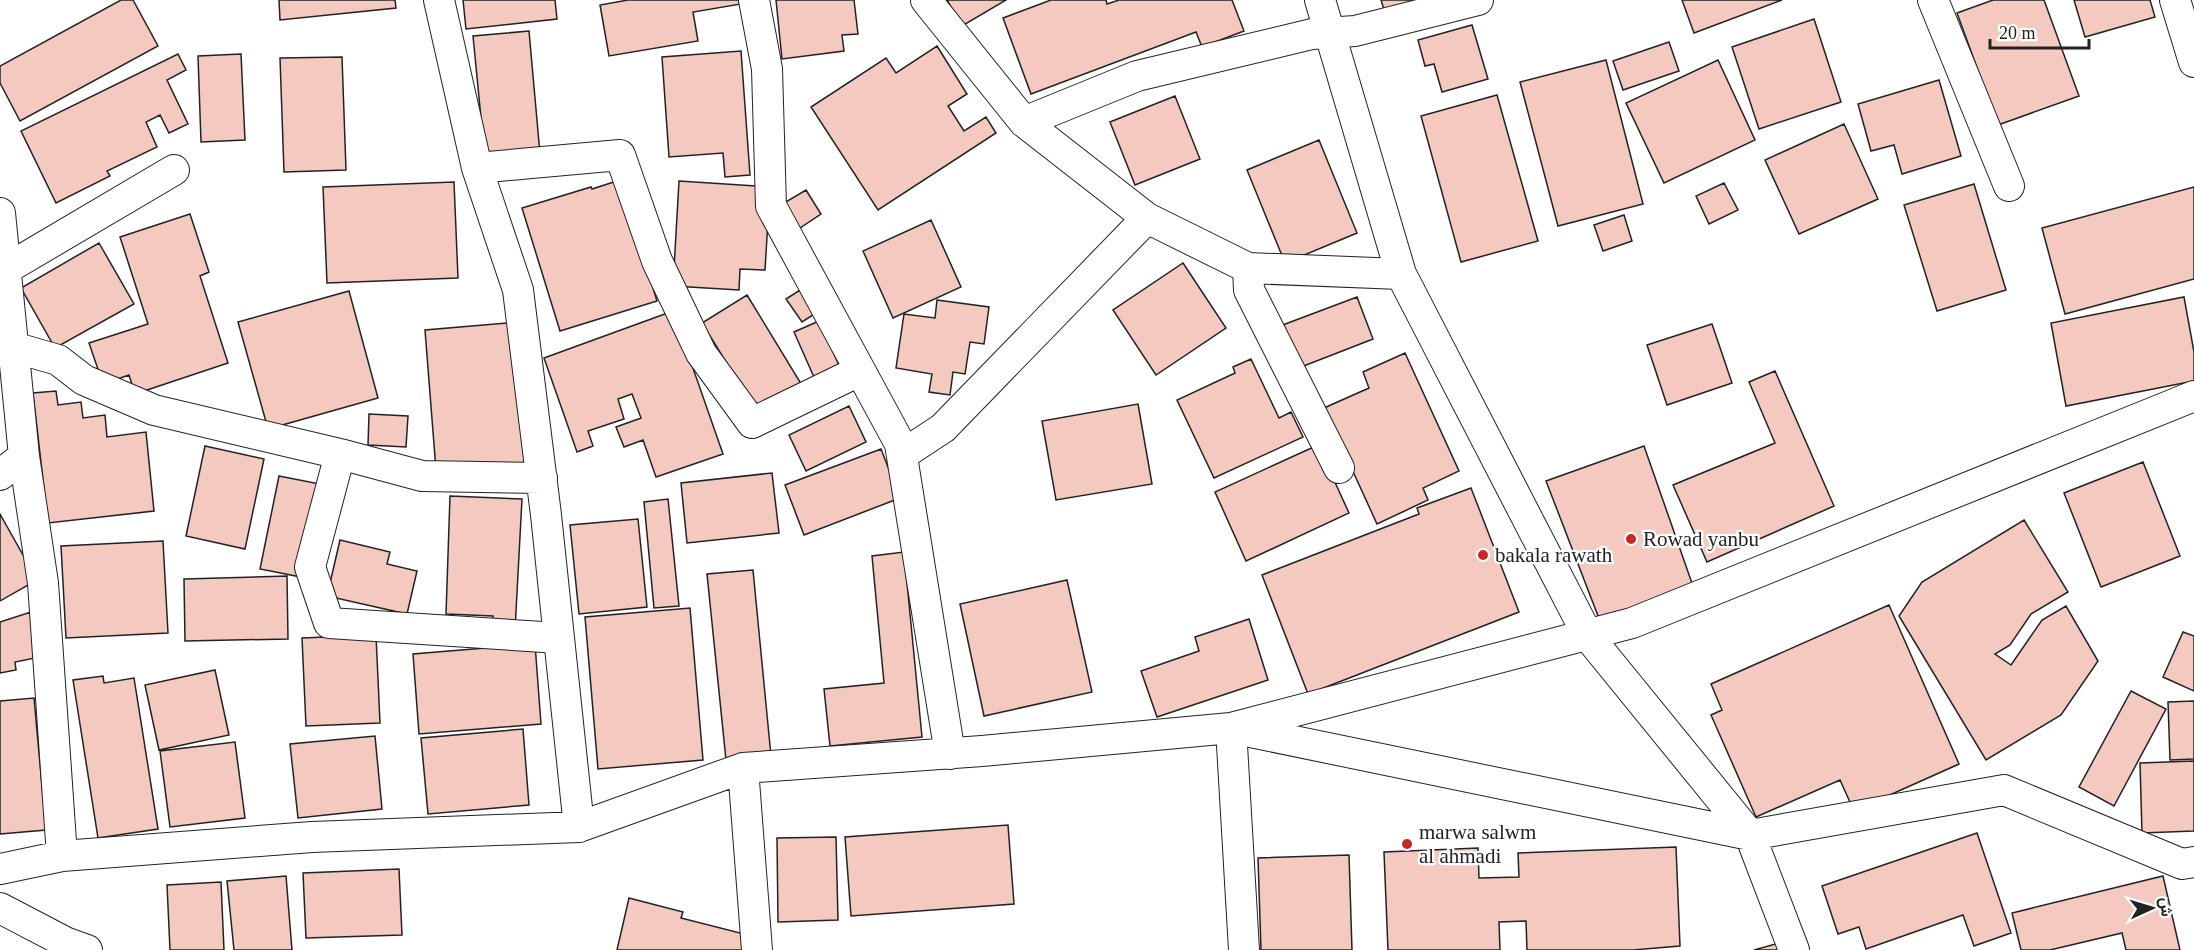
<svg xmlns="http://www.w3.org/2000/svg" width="2194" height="950" viewBox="0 0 2194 950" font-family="'Times New Roman',Vazirmatn,serif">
<rect width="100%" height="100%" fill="#fff"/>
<!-- building -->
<path fill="#f3c9c0" stroke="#222" stroke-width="1.5" d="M 121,0 L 133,0 L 158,46 L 20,121 L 0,83 L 0,66 Z
M 279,0 L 395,0 L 396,8 L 280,20 Z
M 463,0 L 555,0 L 557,19 L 466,29 Z
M 628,0 L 740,0 L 741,4 L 693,12 L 698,41 L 609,56 L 600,5 Z
M 776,0 L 854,0 L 858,34 L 842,35 L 844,51 L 782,59 Z
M 947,0 L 1006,0 L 962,26 Z
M 1051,0 L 1106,0 L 1107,4 L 1119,0 L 1232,0 L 1244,31 L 1202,47 L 1196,32 L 1031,94 L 1003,18 Z
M 1381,0 L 1440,0 L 1386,16 Z
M 1682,0 L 1782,0 L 1694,33 Z
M 1993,0 L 2044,0 L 2079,96 L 1998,125 L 1957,13 Z
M 2074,0 L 2150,0 L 2155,17 L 2085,37 Z
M 1814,19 L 1841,102 L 1759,129 L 1732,47 Z
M 1472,25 L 1488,79 L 1442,92 L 1434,64 L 1425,66 L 1418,40 Z
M 529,31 L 540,154 L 485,159 L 473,36 Z
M 1669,42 L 1679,71 L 1623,90 L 1613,61 Z
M 937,46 L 967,94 L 948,106 L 964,131 L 986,117 L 996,133 L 878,210 L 811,107 L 886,58 L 896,73 Z
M 741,51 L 750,175 L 725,177 L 723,153 L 669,157 L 662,57 Z
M 178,54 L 186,70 L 167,80 L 188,124 L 169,133 L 160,115 L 146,122 L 157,147 L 107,171 L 110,176 L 56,203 L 21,131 Z
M 241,54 L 245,140 L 201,142 L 198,56 Z
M 342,57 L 346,170 L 284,172 L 280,58 Z
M 1606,60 L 1643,204 L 1558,226 L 1520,82 Z
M 1718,60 L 1755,140 L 1664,183 L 1626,103 Z
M 1939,80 L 1961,156 L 1902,174 L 1894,145 L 1871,151 L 1858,104 Z
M 1497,95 L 1538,241 L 1461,262 L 1421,116 Z
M 1175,96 L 1200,159 L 1135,185 L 1110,122 Z
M 1844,124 L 1878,199 L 1799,234 L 1765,160 Z
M 1319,140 L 1357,233 L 1285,263 L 1247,170 Z
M 620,180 L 657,301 L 560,331 L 522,208 L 591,187 L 592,189 Z
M 679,181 L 770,187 L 765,270 L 740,269 L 739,290 L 673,286 Z
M 454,182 L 458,278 L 327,283 L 323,187 Z
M 1724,183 L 1738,210 L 1709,224 L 1696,196 Z
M 1974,184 L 2006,290 L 1937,311 L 1904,205 Z
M 2194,187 L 2194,279 L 2065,314 L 2042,228 Z
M 806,190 L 821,214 L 800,228 L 784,203 Z
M 190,214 L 209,272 L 200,276 L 228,363 L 135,394 L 129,375 L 103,384 L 89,343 L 148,324 L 120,237 Z
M 1624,215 L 1632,241 L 1603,251 L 1594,225 Z
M 931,220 L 961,287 L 893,318 L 863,251 Z
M 99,243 L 134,304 L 55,348 L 21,288 Z
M 1183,263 L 1226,328 L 1156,375 L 1113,310 Z
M 800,290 L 816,313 L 802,322 L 786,299 Z
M 349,291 L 378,398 L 268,429 L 238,322 Z
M 747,295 L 803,387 L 758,414 L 702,323 Z
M 1357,297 L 1373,339 L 1296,369 L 1280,326 Z
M 2184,297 L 2194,352 L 2194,381 L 2066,406 L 2051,323 Z
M 937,300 L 989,307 L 984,344 L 970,342 L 965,374 L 953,372 L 950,395 L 929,392 L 932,374 L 896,368 L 904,314 L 935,318 Z
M 673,311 L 723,454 L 656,477 L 643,440 L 624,447 L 616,427 L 641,418 L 632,394 L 618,399 L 624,419 L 588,431 L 593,446 L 577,452 L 544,358 Z
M 819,321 L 842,372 L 817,384 L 794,332 Z
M 519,322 L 530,462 L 436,470 L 425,330 Z
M 1712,324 L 1732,383 L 1667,405 L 1647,345 Z
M 1405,353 L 1459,471 L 1423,488 L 1428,500 L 1377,524 L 1324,408 L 1369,388 L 1363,372 Z
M 1251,359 L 1279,418 L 1291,412 L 1303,437 L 1214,478 L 1177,400 L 1235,373 L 1233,367 Z
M 1775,371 L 1834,506 L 1707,562 L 1673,485 L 1775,443 L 1749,382 Z
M 56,391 L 58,405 L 81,402 L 83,418 L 105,415 L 107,437 L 146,432 L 154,511 L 48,523 L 33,393 Z
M 1138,404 L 1152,484 L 1056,500 L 1042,421 Z
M 849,406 L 866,442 L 806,471 L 789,435 Z
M 369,414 L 408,416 L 406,447 L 368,445 Z
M 1318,445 L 1349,513 L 1246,561 L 1215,492 Z
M 205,446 L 264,459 L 245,549 L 186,536 Z
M 1644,446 L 1694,589 L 1600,621 L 1546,481 Z
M 881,449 L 900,498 L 804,535 L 785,485 Z
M 2143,462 L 2180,556 L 2101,587 L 2064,493 Z
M 772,473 L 779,533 L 687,543 L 681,483 Z
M 279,476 L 320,484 L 301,577 L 260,569 Z
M 1471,488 L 1519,612 L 1308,694 L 1262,575 L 1419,514 L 1417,508 Z
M 450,496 L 522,499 L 515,630 L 493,629 L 493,616 L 446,614 Z
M 668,499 L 679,606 L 654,608 L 644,502 Z
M 0,514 L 37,580 L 0,601 Z
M 638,519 L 647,607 L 579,614 L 570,525 Z
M 2024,520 L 2068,592 L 2031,614 L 2010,645 L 1995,654 L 2011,665 L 2042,620 L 2066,606 L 2098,661 L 2061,715 L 1986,760 L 1899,616 L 1922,582 Z
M 340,540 L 390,552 L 387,564 L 417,571 L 407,614 L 327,596 Z
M 163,541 L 168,633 L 66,638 L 61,546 Z
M 904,552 L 922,737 L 830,746 L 824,689 L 884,683 L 872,556 Z
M 753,570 L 771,756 L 726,760 L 707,574 Z
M 287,576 L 288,639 L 185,641 L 184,579 Z
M 1067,580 L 1092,692 L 984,716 L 960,604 Z
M 1889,605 L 1959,764 L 1854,811 L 1840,780 L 1756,817 L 1711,715 L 1722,710 L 1711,684 Z
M 690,608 L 703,760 L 598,769 L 585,617 Z
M 31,612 L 40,657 L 15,662 L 16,670 L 0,673 L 0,622 Z
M 1249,619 L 1268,680 L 1157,717 L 1141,671 L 1199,651 L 1195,637 Z
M 2183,632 L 2194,636 L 2194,691 L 2163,677 Z
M 376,635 L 380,723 L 306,726 L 302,638 Z
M 535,644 L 541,724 L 419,734 L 413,654 Z
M 215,670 L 229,735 L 159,750 L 145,685 Z
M 103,676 L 104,683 L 134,678 L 158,829 L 98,838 L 73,680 Z
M 2131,691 L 2166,709 L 2114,806 L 2079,787 Z
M 34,698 L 46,830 L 0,834 L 0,701 Z
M 2194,701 L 2194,759 L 2170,760 L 2168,702 Z
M 523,729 L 529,805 L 428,814 L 421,738 Z
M 375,736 L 382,809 L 298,818 L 290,744 Z
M 235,742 L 245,818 L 170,827 L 160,751 Z
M 2194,761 L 2194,831 L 2142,833 L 2140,763 Z
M 1008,825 L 1014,904 L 851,916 L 845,837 Z
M 1977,833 L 2011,933 L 1974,946 L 1963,915 L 1866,949 L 1859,927 L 1838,934 L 1822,886 Z
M 836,837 L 838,920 L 778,922 L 777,838 Z
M 1676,847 L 1680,946 L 1633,950 L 1527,950 L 1526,921 L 1499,922 L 1500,950 L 1388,950 L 1384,852 L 1478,848 L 1479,878 L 1519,877 L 1518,853 Z
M 1349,855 L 1352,950 L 1261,950 L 1258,858 Z
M 399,869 L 402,935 L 306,938 L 303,873 Z
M 286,876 L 292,950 L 234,950 L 227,881 Z
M 2163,876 L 2180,950 L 2126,950 L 2122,933 L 2050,950 L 2021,950 L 2012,913 Z
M 221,882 L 224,950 L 170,950 L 167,885 Z
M 629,898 L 683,912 L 681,918 L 748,935 L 745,950 L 617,950 Z
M 1783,942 L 1785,950 L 1754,950 Z"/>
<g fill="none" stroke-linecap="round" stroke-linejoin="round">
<defs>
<path id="street" d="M 439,0 L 477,168 L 518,290 L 546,515 L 579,827
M 754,0 L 767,69 L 771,206 L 900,444 L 950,754
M 926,0 L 1024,122 L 1147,218 L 1248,268 L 1401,274
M 1320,0 L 1401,274 L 1588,636 L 1750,835 L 1794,950
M 1933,0 L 2009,186
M 2175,0 L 2194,62
M 1024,122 L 1137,76 L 1312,34 L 1355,31 L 1478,0
M 477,168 L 620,155 L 657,261 L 701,353 L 752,423 L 851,375
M 0,213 L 24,456 L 43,583 L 62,856
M 1248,268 L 1249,290 L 1339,468
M 6,269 L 174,170
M 13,347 L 58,360 L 84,380 L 154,410 L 340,454 L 422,476 L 542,478
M 340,454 L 310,567 L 329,623 L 559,638
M 902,455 L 943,428 L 1147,218
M 0,475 L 24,456
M 743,768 L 757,950
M 0,869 L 62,856 L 312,837 L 579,827 L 743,768 L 982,751 L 1231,728 L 1632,623 L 2194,396
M 0,908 L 65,942 L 87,950
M 1244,950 L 1231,728 L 1750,835 L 2004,790 L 2182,864 L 2194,862"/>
</defs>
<!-- street casing -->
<use href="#street" stroke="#222" stroke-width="32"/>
<!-- street -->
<use href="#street" stroke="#fff" stroke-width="30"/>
</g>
<!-- markers -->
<g fill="#c62828" stroke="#fff" stroke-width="2">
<circle cx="1631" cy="539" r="6"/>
<circle cx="1483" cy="555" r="6"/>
<circle cx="1407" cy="844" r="6"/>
</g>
<g text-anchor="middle" stroke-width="4.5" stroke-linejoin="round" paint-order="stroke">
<!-- poi labels -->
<g font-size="21" fill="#222" stroke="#fff" text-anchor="start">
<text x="1643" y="546">Rowad yanbu</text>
<text x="1495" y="562">bakala rawath</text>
<text x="1419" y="839">marwa salwm<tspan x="1419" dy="24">al ahmadi</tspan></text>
</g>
</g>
<!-- north arrow -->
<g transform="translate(2152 908) rotate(86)" stroke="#ffffff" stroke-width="4.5" paint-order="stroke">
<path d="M0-4.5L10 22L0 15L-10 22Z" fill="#222222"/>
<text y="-9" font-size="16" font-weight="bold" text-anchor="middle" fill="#222222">ش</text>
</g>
<!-- scale -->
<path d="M1990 39v9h99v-9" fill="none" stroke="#222222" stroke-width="3"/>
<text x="1999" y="39" font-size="18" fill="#222222" stroke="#ffffff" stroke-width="4.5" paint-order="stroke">20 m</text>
</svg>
